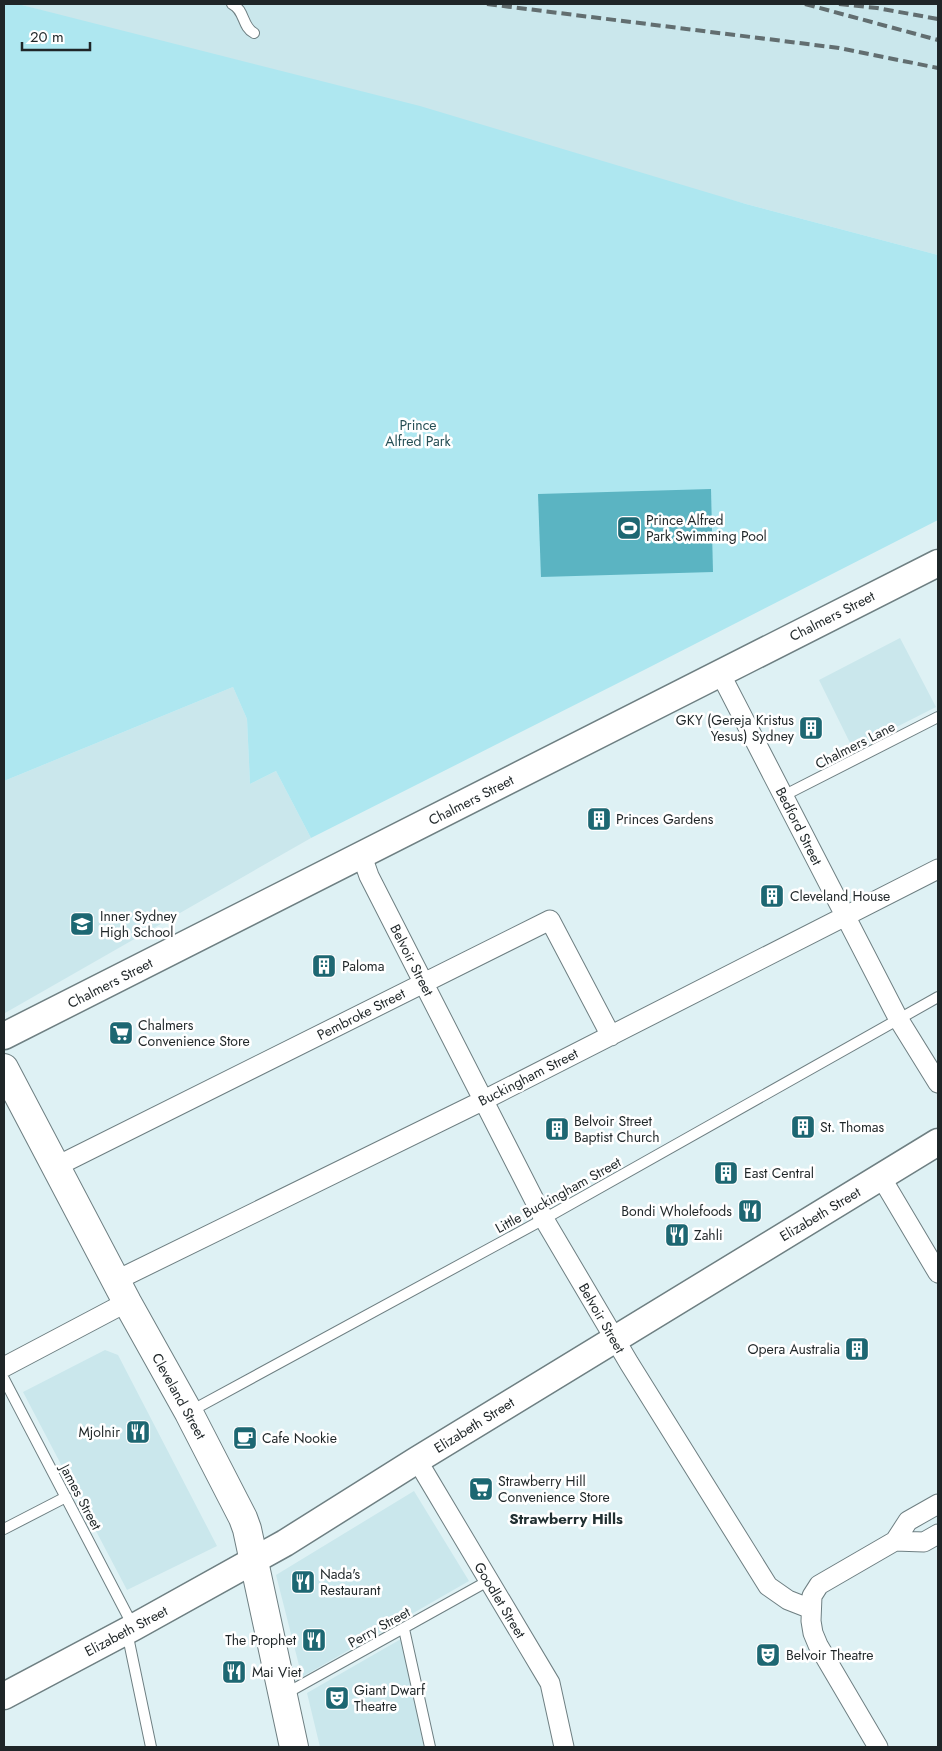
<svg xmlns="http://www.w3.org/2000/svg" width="942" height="1751" viewBox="0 0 942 1751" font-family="Jost,sans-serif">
<rect width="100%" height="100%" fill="#def1f4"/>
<!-- built -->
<path fill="#cae7ec" d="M 18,4 L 938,4 L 938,255 L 746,204 Z
M 900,638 L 936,707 L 853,749 L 819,680 Z
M 233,687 L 247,719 L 250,784 L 276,771 L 311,838 L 5,1013 L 4,1010 L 4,781 Z
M 105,1350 L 118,1355 L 217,1546 L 127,1590 L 23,1392 Z
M 414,1491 L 469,1581 L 302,1677 L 276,1575 Z
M 401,1639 L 424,1747 L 320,1747 L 307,1693 Z"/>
<!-- green -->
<path fill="#aee7f0" d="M 4,4 L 18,4 L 420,106 L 746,204 L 938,255 L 938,520 L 646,669 L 311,838 L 276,771 L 250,784 L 247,719 L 233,687 L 4,781 Z"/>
<!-- water -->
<path fill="#5bb4c2" d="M 711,489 L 713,572 L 541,577 L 538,494 Z"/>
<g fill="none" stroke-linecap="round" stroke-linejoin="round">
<defs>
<path id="lane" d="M 232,4 C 245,10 242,27 254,33
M 783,796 L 938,717
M 4,1379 L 133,1626
M 189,1412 L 544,1219 L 938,997
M 4,1529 L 66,1497
M 404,1629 L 430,1747
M 127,1632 L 151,1747
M 285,1694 L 488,1581"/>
<path id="street" d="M 720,673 L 899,1020 L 938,1083
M 362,856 L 369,876 L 544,1219 L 629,1363 L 768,1586 L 788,1600 L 811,1609
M 55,1167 L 550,920 L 611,1036
M 881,1177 L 938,1273
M 115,1281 L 484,1100 L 938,869
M 4,1367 L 127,1302
M 417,1460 L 550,1683 L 564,1747
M 895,1541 L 924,1542 L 938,1534
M 878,1747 L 818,1645 L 813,1633 L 811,1621 L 812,1596 L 819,1585 L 895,1541 L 908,1521 L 938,1504"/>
<path id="secondary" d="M 4,1036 L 938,563
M 4,1696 L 134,1627 L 285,1543 L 417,1460 L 938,1142"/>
<path id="primary" d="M 4,1068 L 127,1302 L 189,1413 L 243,1518 L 247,1529 L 294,1747"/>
</defs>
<!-- lane casing -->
<use href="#lane" stroke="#6e7f82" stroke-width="12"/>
<!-- street casing -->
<use href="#street" stroke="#6e7f82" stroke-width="21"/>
<!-- secondary casing -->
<use href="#secondary" stroke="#6e7f82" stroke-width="29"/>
<!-- primary casing -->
<use href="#primary" stroke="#6e7f82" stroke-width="30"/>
<!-- lane -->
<use href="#lane" stroke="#fff" stroke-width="10"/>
<!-- street -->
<use href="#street" stroke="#fff" stroke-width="19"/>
<!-- secondary -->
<use href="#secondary" stroke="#fff" stroke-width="26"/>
<!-- primary -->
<use href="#primary" stroke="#fff" stroke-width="28"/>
<!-- rail -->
<path stroke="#626e70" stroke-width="4" stroke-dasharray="10 5" stroke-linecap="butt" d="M 487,4 L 839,48 L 938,68
M 805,4 L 938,40
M 839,4 L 877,8 L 938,19"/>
</g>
<!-- icons -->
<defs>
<symbol id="stadium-square" viewBox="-11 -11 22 22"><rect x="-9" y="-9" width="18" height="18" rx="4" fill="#1d6772" stroke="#fff"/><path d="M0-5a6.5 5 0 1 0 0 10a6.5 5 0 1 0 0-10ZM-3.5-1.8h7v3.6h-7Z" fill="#fff"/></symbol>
<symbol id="building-square" viewBox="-11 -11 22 22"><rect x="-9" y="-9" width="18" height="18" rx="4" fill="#1d6772" stroke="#fff"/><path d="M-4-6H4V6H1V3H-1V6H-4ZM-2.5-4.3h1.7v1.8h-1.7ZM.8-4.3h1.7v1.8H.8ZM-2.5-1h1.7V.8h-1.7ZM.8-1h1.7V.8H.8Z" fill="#fff"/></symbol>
<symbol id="school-square" viewBox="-11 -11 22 22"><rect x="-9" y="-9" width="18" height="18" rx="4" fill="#1d6772" stroke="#fff"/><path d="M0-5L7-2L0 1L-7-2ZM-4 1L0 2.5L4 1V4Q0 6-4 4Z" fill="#fff"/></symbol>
<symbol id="supermarket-square" viewBox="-11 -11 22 22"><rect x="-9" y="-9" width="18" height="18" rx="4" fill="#1d6772" stroke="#fff"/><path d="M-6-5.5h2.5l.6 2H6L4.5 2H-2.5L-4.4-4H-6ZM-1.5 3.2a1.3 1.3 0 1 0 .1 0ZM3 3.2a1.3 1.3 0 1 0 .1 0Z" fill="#fff"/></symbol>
<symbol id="restaurant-square" viewBox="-11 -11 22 22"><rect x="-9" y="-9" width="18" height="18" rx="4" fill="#1d6772" stroke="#fff"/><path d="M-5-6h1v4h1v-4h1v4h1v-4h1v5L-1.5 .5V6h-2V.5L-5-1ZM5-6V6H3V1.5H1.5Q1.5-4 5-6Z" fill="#fff"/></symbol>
<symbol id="cafe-square" viewBox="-11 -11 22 22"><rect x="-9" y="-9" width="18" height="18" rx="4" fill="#1d6772" stroke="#fff"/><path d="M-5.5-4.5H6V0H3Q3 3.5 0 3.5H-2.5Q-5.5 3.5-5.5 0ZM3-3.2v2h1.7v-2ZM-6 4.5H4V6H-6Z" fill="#fff"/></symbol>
<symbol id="theatre-square" viewBox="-11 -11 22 22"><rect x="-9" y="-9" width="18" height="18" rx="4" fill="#1d6772" stroke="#fff"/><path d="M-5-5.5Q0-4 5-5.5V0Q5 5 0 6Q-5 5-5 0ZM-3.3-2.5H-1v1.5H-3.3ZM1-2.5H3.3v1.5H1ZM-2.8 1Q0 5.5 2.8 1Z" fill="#fff"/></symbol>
</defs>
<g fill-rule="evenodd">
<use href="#stadium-square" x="615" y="514" width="28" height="28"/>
<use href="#building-square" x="797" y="714" width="28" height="28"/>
<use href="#building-square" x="585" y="805" width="28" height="28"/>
<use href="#building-square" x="758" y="882" width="28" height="28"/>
<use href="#school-square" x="68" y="910" width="28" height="28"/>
<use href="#building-square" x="310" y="952" width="28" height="28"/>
<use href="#supermarket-square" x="107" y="1019" width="28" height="28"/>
<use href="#building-square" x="789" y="1113" width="28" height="28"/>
<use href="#building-square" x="543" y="1115" width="28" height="28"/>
<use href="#building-square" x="712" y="1159" width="28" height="28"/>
<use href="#restaurant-square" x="736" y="1197" width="28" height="28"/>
<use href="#restaurant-square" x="663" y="1221" width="28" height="28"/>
<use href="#building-square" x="843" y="1335" width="28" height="28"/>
<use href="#restaurant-square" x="124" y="1418" width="28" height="28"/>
<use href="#cafe-square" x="231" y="1424" width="28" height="28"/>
<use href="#supermarket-square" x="467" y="1475" width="28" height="28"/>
<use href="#restaurant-square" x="289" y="1568" width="28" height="28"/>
<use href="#restaurant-square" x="300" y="1626" width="28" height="28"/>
<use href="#theatre-square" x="754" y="1641" width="28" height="28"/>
<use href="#restaurant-square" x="220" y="1658" width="28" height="28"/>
<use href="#theatre-square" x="323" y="1684" width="28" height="28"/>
</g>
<g text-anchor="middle" stroke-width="5" stroke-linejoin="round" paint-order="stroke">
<!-- park labels -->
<g font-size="14" fill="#264f55" stroke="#fff">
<text x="418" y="430">Prince<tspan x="418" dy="16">Alfred Park</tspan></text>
</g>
<!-- poi labels -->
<g font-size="14" fill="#1f2628" stroke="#fff" text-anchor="start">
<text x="646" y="525">Prince Alfred<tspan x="646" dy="16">Park Swimming Pool</tspan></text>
<text x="794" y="725" text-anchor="end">GKY (Gereja Kristus<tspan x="794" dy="16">Yesus) Sydney</tspan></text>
<text x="616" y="824">Princes Gardens</text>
<text x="790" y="901">Cleveland House</text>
<text x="100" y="921">Inner Sydney<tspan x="100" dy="16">High School</tspan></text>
<text x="342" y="971">Paloma</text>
<text x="138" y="1030">Chalmers<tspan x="138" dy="16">Convenience Store</tspan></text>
<text x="574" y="1126">Belvoir Street<tspan x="574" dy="16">Baptist Church</tspan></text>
<text x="820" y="1132">St. Thomas</text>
<text x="744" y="1178">East Central</text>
<text x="732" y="1216" text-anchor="end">Bondi Wholefoods</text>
<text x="694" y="1240">Zahli</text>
<text x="840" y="1354" text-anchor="end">Opera Australia</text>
<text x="120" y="1437" text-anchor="end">Mjolnir</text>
<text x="262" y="1443">Cafe Nookie</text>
<text x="498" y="1486">Strawberry Hill<tspan x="498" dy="16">Convenience Store</tspan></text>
<text x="320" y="1579">Nada's<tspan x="320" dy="16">Restaurant</tspan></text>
<text x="296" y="1645" text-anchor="end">The Prophet</text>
<text x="786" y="1660">Belvoir Theatre</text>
<text x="252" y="1677">Mai Viet</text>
<text x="354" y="1695">Giant Dwarf<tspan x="354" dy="16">Theatre</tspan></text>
</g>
<!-- street labels -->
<g font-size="14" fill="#1f2628" stroke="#fff">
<text transform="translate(832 616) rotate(-27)" y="5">Chalmers Street</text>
<text transform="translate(855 745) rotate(-27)" y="5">Chalmers Lane</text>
<text transform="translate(471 800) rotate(-27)" y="5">Chalmers Street</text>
<text transform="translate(799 826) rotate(63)" y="5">Bedford Street</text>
<text transform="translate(412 960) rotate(63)" y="5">Belvoir Street</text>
<text transform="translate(110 983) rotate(-27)" y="5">Chalmers Street</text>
<text transform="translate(361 1014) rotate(-27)" y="5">Pembroke Street</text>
<text transform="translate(528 1077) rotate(-27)" y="5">Buckingham Street</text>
<text transform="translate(558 1195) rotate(-29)" y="5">Little Buckingham Street</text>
<text transform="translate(820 1214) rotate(-31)" y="5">Elizabeth Street</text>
<text transform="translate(602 1318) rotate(60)" y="5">Belvoir Street</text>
<text transform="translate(179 1396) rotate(61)" y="5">Cleveland Street</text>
<text transform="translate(474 1425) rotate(-32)" y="5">Elizabeth Street</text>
<text transform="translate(81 1497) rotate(62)" y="5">James Street</text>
<text transform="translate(500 1600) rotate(59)" y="5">Goodlet Street</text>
<text transform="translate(379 1627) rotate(-29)" y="5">Perry Street</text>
<text transform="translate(126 1631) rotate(-28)" y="5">Elizabeth Street</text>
</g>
<!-- neighbourhood labels -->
<g font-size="15" font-weight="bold" fill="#213032" stroke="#fff">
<text x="566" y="1524">Strawberry Hills</text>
</g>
</g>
<!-- border -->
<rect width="942" height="1751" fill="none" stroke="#1f2628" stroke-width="10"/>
<!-- scale -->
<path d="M22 42v8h68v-8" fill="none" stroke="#1f2628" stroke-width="2.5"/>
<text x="30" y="42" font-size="15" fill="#1f2628" stroke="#ffffff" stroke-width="4" paint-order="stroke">20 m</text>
</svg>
